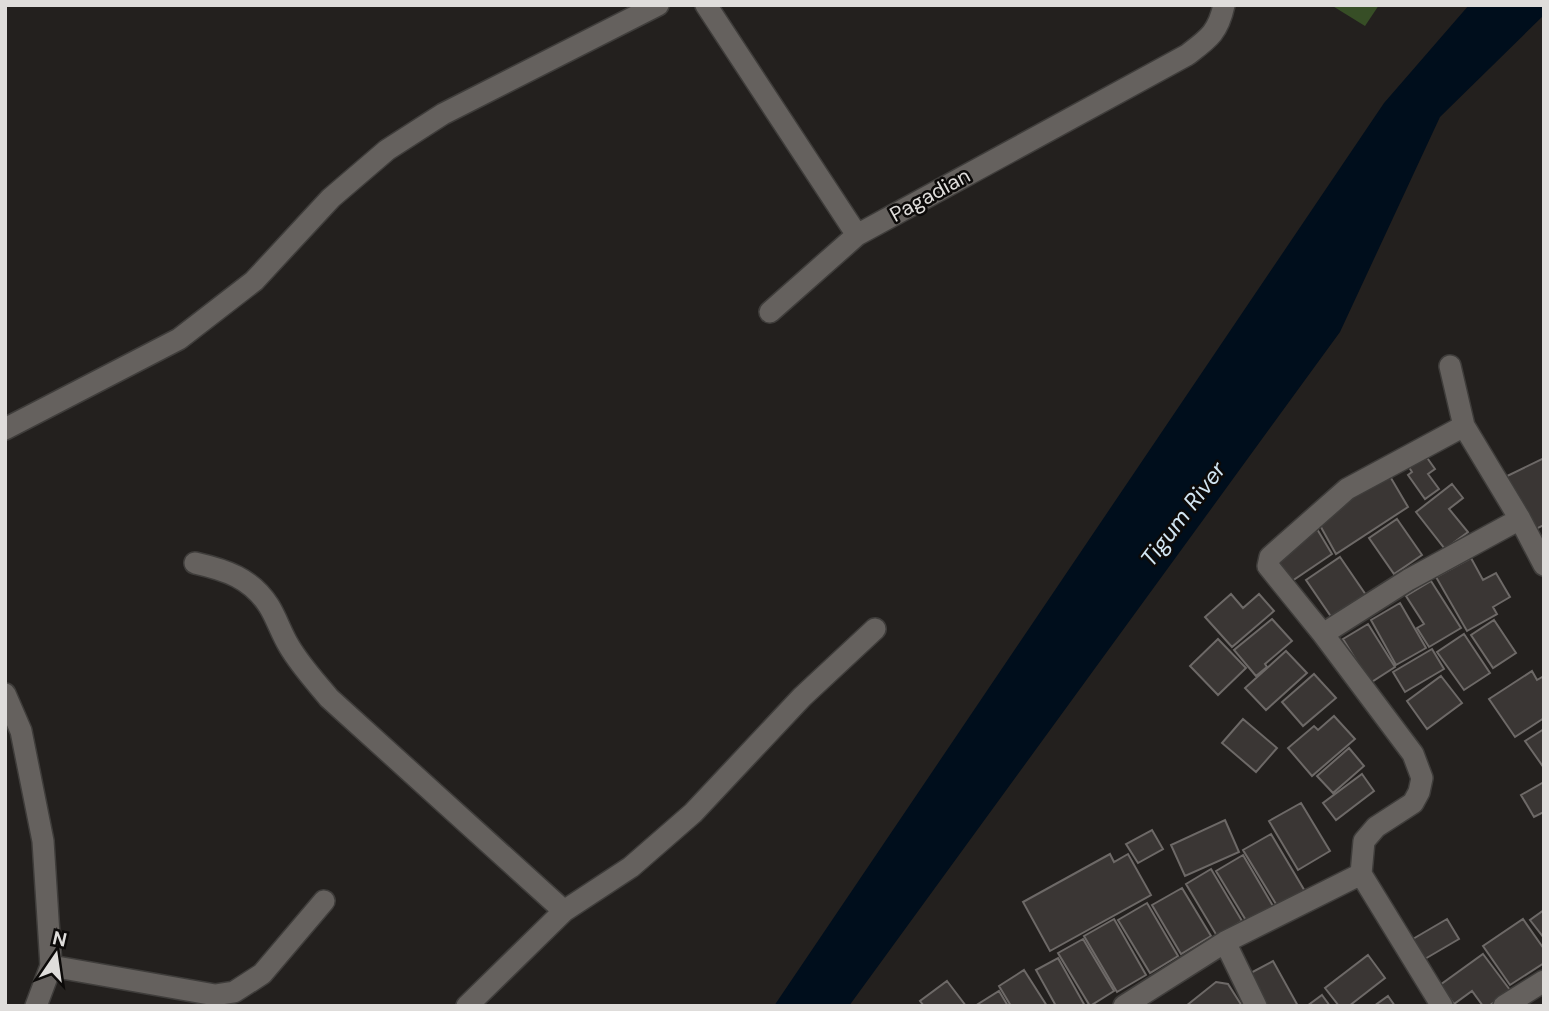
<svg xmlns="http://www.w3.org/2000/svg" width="1549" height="1011" viewBox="0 0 1549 1011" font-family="'DM Sans',sans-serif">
<rect width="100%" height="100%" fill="#23201e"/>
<!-- green -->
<path fill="#374e26" d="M 1331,5 L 1379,5 L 1365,26 Z"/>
<!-- water -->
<path fill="#000e1c" d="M 1469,5 L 1544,5 L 1544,15 L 1440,117 L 1340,332 L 849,1006 L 774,1006 L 1384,103 Z"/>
<!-- building -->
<path fill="#3a3634" stroke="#6d6967" stroke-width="2" d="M 1423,452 L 1435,469 L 1428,474 L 1439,489 L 1425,499 L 1408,475 L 1412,472 L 1407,464 Z
M 1544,458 L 1544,525 L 1532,531 L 1503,478 Z
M 1388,473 L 1408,507 L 1336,554 L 1317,520 Z
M 1452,484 L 1463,498 L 1449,509 L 1468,532 L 1445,549 L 1416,512 Z
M 1397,519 L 1422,555 L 1394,574 L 1369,538 Z
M 1317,529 L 1332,554 L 1289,583 L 1274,557 Z
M 1340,557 L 1366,595 L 1332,618 L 1306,580 Z
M 1471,558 L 1483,580 L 1496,573 L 1510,597 L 1493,607 L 1497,614 L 1467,631 L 1436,577 Z
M 1431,581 L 1461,628 L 1429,647 L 1417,628 L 1424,624 L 1406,596 Z
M 1231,594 L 1243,608 L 1259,594 L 1274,611 L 1232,647 L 1205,617 Z
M 1400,603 L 1426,648 L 1396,665 L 1371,620 Z
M 1272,619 L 1292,641 L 1265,664 L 1267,667 L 1256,676 L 1234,650 Z
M 1494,620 L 1516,653 L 1493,668 L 1471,635 Z
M 1368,624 L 1395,667 L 1370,683 L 1343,639 Z
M 1464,634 L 1490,673 L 1464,690 L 1437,652 Z
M 1218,639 L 1246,668 L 1218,695 L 1190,666 Z
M 1432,649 L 1444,669 L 1405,692 L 1393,672 Z
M 1286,651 L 1307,673 L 1266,710 L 1245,688 Z
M 1532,671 L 1537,680 L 1544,676 L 1544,718 L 1515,737 L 1489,699 Z
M 1314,674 L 1336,698 L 1303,726 L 1282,702 Z
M 1441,676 L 1462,703 L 1427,729 L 1407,701 Z
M 1334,716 L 1355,739 L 1312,776 L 1288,748 L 1314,726 L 1318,730 Z
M 1243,719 L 1277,748 L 1256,772 L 1222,743 Z
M 1544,729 L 1544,768 L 1525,741 Z
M 1349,748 L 1364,766 L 1333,793 L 1317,776 Z
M 1362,774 L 1374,791 L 1336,820 L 1323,803 Z
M 1544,782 L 1544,812 L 1534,817 L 1521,795 Z
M 1301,803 L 1330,851 L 1298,870 L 1269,821 Z
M 1225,820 L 1239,852 L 1185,876 L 1171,845 Z
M 1152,830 L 1163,849 L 1138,863 L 1126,844 Z
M 1271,834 L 1306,893 L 1279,909 L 1243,850 Z
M 1110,854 L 1114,862 L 1128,854 L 1151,895 L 1050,951 L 1023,902 Z
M 1243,855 L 1273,906 L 1247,922 L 1216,871 Z
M 1211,869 L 1242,921 L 1217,936 L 1186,884 Z
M 1182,888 L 1211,936 L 1181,954 L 1152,905 Z
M 1147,903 L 1178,956 L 1150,973 L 1118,920 Z
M 1544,910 L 1544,938 L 1530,920 Z
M 1114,919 L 1146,975 L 1117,992 L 1084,936 Z
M 1447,919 L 1459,939 L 1418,963 L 1406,943 Z
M 1523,919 L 1544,949 L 1544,963 L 1510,985 L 1483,946 Z
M 1083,939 L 1114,991 L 1090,1006 L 1058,953 Z
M 1483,954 L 1510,990 L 1489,1006 L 1483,1006 L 1472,991 L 1454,1004 L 1440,985 Z
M 1368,955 L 1385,978 L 1349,1006 L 1339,1006 L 1325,988 Z
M 1058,958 L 1085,1006 L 1056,1006 L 1036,970 Z
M 1273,961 L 1298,1006 L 1261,1006 L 1245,976 Z
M 1024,970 L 1047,1006 L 1011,1006 L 999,986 Z
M 947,981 L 966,1006 L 924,1006 L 920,1001 Z
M 1216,982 L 1228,984 L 1242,1006 L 1186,1006 Z
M 999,991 L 1008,1006 L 975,1006 Z
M 1322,995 L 1330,1006 L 1307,1006 Z
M 1388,996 L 1395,1006 L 1374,1006 Z"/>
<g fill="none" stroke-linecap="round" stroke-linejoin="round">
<defs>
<path id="street" d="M 706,5 L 857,235 L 1187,55 C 1208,39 1218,33 1224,5
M 770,312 L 857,235
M 1450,366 L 1464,426
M 5,429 L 179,339 L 254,281 L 331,198 L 387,150 L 443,114 L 658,5
M 195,563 C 226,570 251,578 269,606 C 277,619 281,633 289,646 C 300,665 315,681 329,698 L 564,911
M 1323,634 L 1408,580 L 1520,519
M 1361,874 L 1364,841 L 1376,827 L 1413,803 L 1419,792 L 1422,778 L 1413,754 L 1323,634 L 1268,566 L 1270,557 L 1347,489 L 1464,426 L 1520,519 L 1544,565
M 1225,942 L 1256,1006
M 51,966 L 215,995 L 234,992 L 262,974 L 324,901
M 467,1006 L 564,911 L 631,867 L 693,813 L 802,697 L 875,629
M 1124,1006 L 1225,942 L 1361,874 L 1442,1006
M 1504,1006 L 1544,981"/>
<path id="secondary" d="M 5,694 L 21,731 L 43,841 L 51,966 L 36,1006"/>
</defs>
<!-- street casing -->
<use href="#street" stroke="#3f3d3b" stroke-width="24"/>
<!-- secondary casing -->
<use href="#secondary" stroke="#3f3d3b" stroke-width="24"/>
<!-- street -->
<use href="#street" stroke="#65615e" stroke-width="21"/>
<!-- secondary -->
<use href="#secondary" stroke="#65615e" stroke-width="21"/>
</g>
<g text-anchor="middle" stroke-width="5" stroke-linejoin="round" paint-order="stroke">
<!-- street labels -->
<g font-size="21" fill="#dfdddb" stroke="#0c0a09">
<text transform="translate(930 195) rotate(-29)" y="7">Pagadian</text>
</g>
<!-- water labels -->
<g font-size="23" font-style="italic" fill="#d2e5f2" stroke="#0c0a09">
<text transform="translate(1183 514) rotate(-53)" y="8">Tigum River</text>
</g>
</g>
<!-- border -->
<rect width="1549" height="1011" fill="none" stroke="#dfdddb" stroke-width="14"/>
<!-- north arrow -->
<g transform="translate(56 955) rotate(13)" stroke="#0c0a09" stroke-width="5" paint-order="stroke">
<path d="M0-5L12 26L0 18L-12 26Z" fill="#dfdddb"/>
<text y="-10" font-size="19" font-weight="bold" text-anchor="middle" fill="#dfdddb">N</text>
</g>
</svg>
